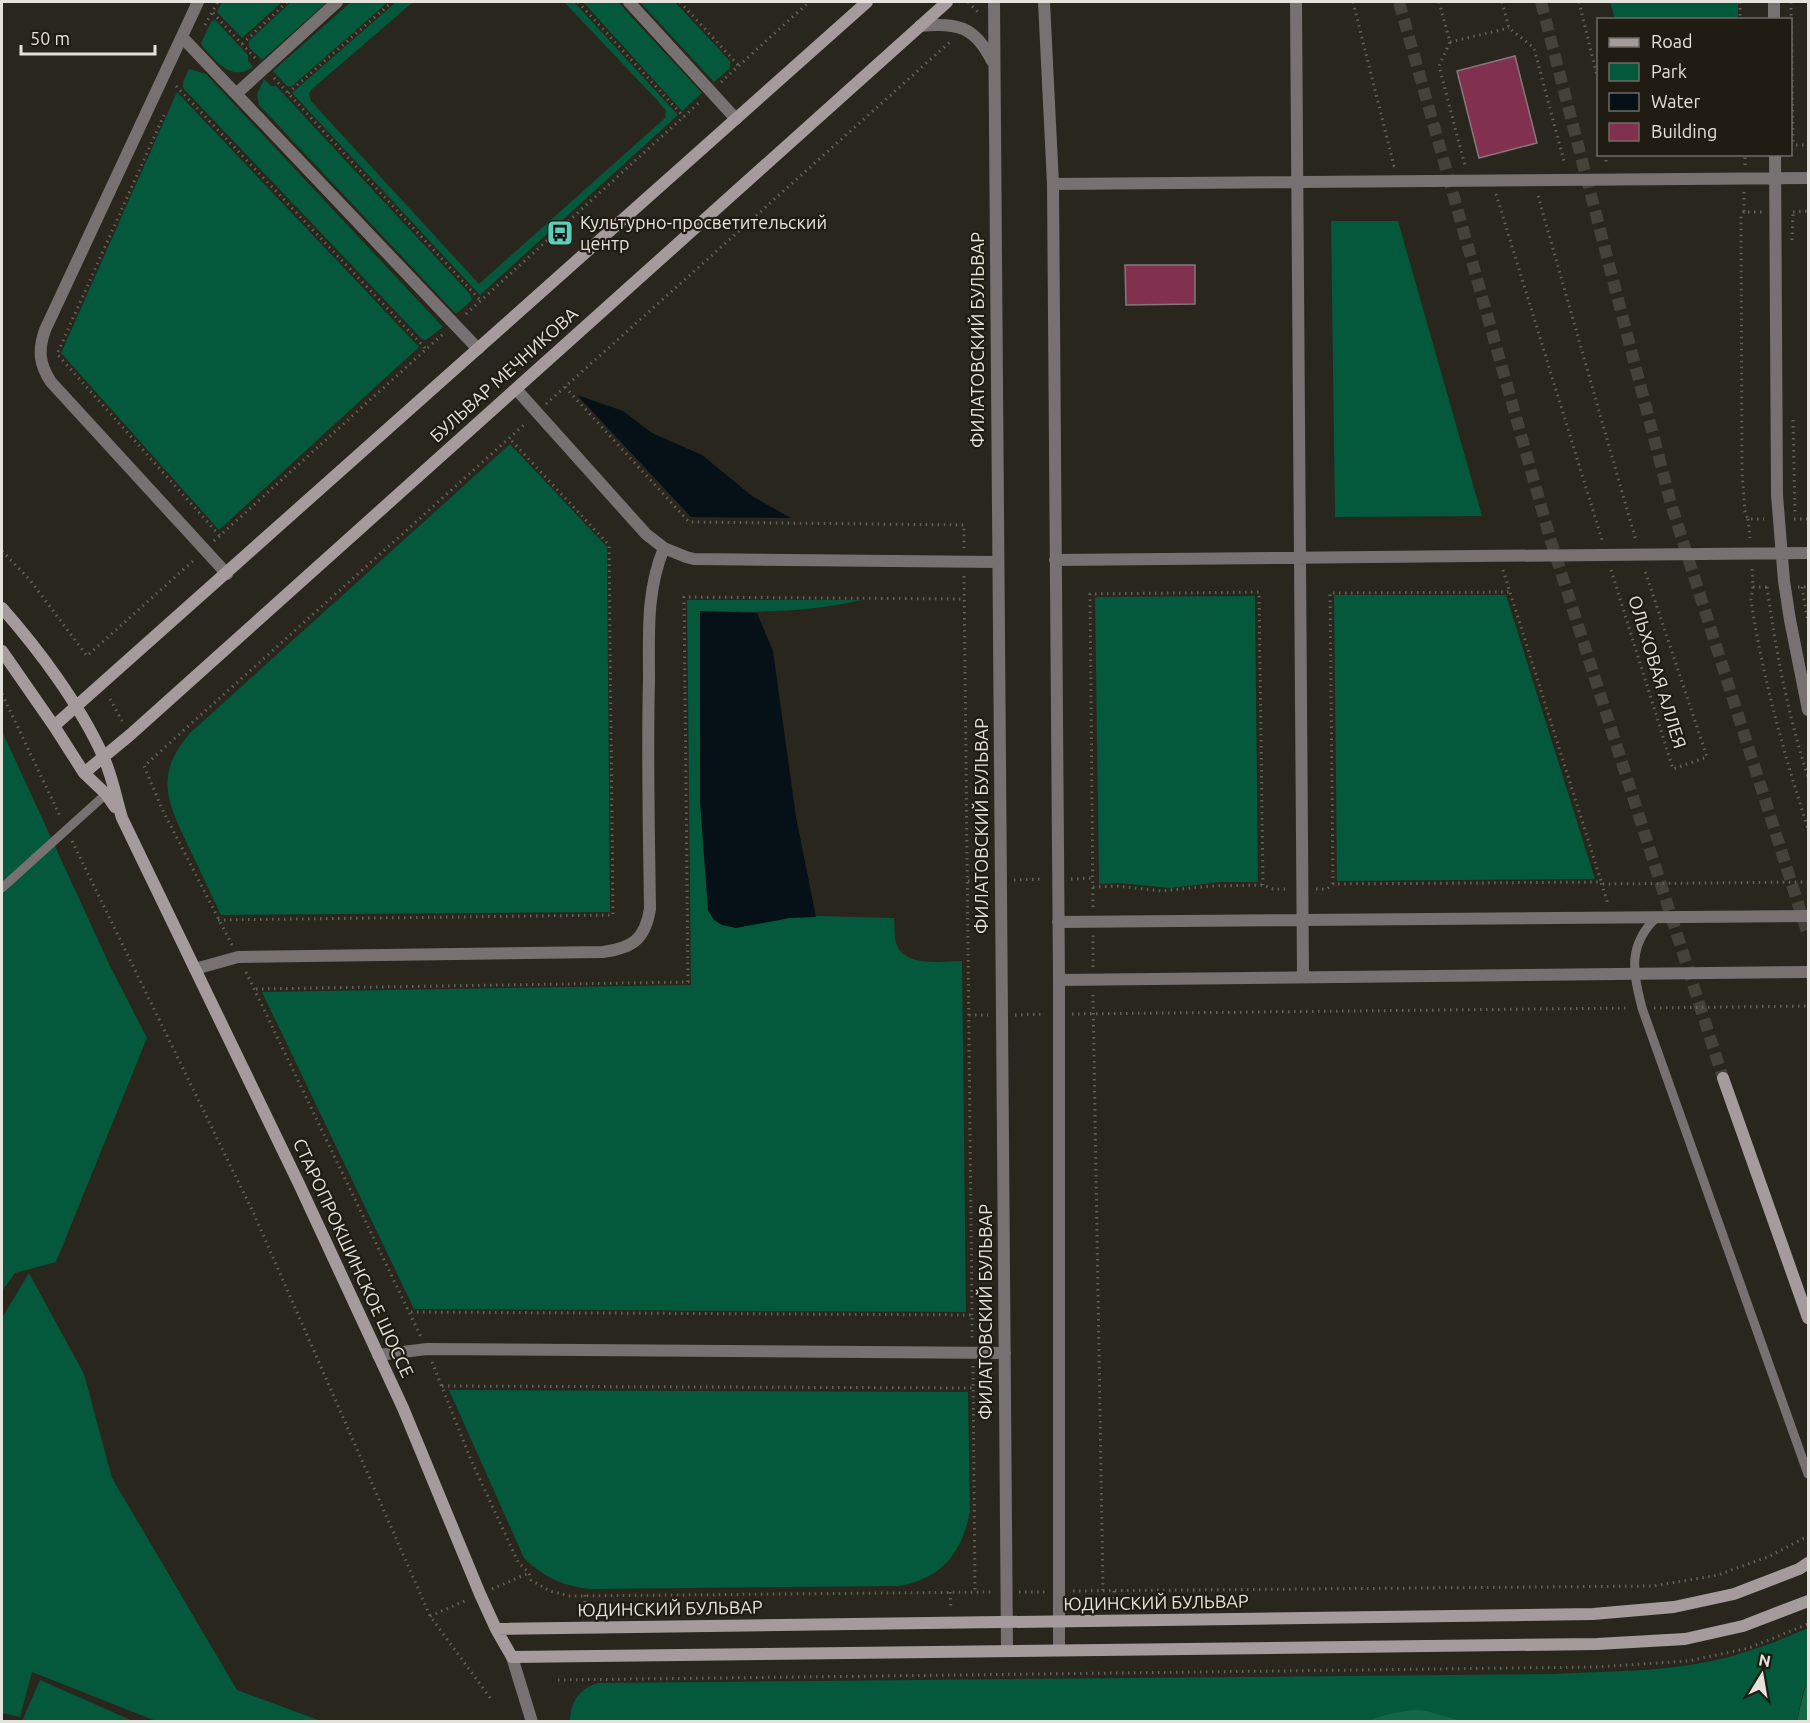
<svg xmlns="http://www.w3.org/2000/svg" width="1810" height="1723" viewBox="0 0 1810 1723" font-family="Ubuntu,sans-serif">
<rect width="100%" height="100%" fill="#29261d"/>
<!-- green -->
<path fill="#04583b" d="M 222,2 L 282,2 L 242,38 L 217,12 Z
M 291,2 L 327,2 L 262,60 L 249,47 L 249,41 Z
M 351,2 L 388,2 L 291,87 L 287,86 L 273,71 Z
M 396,2 L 413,2 L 311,90 L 309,94 L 311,101 L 479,284 L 665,118 L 666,111 L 656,99 L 564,2 L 574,2 L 678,115 L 480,295 L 292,93 Z
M 583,2 L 618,2 L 702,93 L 682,111 Z
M 640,2 L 675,2 L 730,61 L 730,68 L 714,82 Z
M 1610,2 L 1738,2 L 1738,19 L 1615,19 Z
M 215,20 L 248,55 L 248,61 L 253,67 C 232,82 217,62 203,47 L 201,43 L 211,22 Z
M 189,69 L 206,74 L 443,327 L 426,340 L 422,339 L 183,88 L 183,82 Z
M 264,79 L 271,86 L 276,86 L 470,294 L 472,300 L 456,314 L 259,105 L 257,94 Z
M 177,92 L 419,347 L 219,530 L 61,353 Z
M 1331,221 L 1398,221 L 1482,516 L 1335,517 Z
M 510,444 L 607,547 L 610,912 L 221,915 C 210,892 200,870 189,848 C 168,803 153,776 190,733 Z
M 1334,595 L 1506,595 L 1595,879 L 1337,881 Z
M 1255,596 L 1258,882 L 1220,882 L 1171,888 L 1117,883 L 1099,884 L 1095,597 Z
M 687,600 L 862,600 C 809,612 754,613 700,611 L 708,910 L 714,920 L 819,916 L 894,918 C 895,926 894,935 896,943 C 904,968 943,961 962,961 L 966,1312 L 414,1309 L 262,992 L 691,985 Z
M 2,731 L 110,966 L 147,1038 L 56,1262 L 15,1273 L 2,1291 Z
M 29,1273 L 84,1374 L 112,1478 L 237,1690 L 321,1721 L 156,1721 L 32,1672 L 20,1717 L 2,1713 L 2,1318 Z
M 449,1390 L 968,1392 L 970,1511 C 962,1553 942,1579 898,1586 L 591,1589 C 564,1586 544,1578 524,1558 Z
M 1808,1628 L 1808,1687 L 1804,1688 L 1797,1721 L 1461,1722 L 1427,1711 L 1384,1715 L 1368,1722 L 570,1722 C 570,1702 579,1689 598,1683 L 1554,1674 C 1605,1671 1657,1672 1707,1662 C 1742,1655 1776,1642 1808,1628 Z
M 40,1680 L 133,1721 L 22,1721 Z"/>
<!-- forest -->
<path fill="#136747" d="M 1808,1687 L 1808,1721 L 1797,1721 L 1805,1688 Z
M 1413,1710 L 1427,1711 L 1461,1721 L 1368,1721 L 1384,1715 Z"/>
<!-- water -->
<path fill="#051117" d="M 577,395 L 623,411 L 652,433 L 702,455 L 752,496 L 791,518 L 691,517 Z
M 700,611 L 757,613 L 773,651 L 796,817 L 816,917 L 790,918 L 736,928 L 722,925 L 714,920 L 708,910 L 700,802 Z"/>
<!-- building -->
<path fill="#81304e" stroke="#85777b" stroke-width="1.5" d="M 1515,56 L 1537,143 L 1479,158 L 1457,71 Z
M 1125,265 L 1195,265 L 1195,304 L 1126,305 Z"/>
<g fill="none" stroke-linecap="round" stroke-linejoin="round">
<!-- secondary-tunnel -->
<path stroke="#45423a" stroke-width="12" stroke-dasharray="12 6" stroke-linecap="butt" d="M 1399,2 L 1550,538 L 1723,1078
M 1541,2 L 1671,504 L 1808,935"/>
<!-- path -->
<path stroke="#646159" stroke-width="3" stroke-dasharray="1.5 4.5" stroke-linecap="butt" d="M 578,2 L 684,117
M 680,2 L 739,66
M 968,2 L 979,13
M 1353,2 L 1394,166 L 1397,166
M 1439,2 L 1450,42 L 1439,66 L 1465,166
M 1502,2 L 1509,28 L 1534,48 L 1565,165
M 1579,2 L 1598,80
M 1740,2 L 1740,20
M 1791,2 L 1793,145
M 213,13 L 255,58
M 205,25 L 218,2
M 1450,42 L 1509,28
M 242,44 L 287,2
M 274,78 L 481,301
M 721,82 L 809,2
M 176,86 L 426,349
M 288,93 L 392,2
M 164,115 L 57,354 L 220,536
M 1790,145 L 1808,145
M 1606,154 L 1606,165
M 1745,165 L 1745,154
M 1744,192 L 1744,212 L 1763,212
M 1496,194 L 1602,540
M 1538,196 L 1636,541
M 1744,212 L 1741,215 L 1742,472 L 1745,512 L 1748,519 L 1764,519
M 1793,212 L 1808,211
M 1792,240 L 1793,212
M 466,314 L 701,101
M 565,387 L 689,522 L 964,525 L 964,548
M 546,404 L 952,40
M 1793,420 L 1795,513
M 1748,519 L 1750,538
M 1794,519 L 1808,519
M 214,541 L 443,334
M 2,551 L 30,580 L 87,656 L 194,560
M 1752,569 L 1753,587 L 1767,587
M 1503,570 L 1602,884 L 1808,882
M 1611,570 L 1673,769 L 1707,757 L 1644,568
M 964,576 L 972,1315
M 1753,587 L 1751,600 C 1763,680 1784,753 1808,829
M 1767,587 C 1776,652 1788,715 1808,777
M 1798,587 L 1808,587
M 1802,587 L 1808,623
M 2,694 L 60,816
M 110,699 L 122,721
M 72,841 L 254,1214 L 430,1616 L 491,1699
M 1071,879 L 1093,878
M 1014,880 L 1044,879
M 968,881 L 987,880
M 1333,884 L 1330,593 L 1510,592
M 1093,887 L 1117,886 L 1162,891 L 1211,886 L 1263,885 L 1273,889 L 1288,889
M 1316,889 L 1327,889 L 1333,884 L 1601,882 L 1608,904
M 1093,907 L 1090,594 L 1259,592 L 1263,885
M 218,920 L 613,915 L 609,545 L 509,438
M 232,945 L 163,811 L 144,766 L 526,423
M 1093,967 L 1093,935
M 246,972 L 421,1337
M 256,989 L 688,982 L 684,597 L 965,599
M 1093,995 L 1103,1591
M 1654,1008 L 1808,1006
M 1072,1014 L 1630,1008
M 969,1015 L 988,1015
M 1015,1015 L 1045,1014
M 411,1312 L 972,1315 L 972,1338
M 432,1362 L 471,1460 L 518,1562 L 529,1573 L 531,1580 L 550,1591 L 570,1596 L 992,1592
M 973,1366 L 975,1592
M 442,1386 L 973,1388
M 492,1589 L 529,1573
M 1073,1591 L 1653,1586 L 1718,1575 L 1770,1556 L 1808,1536
M 1114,1591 L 1114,1607
M 950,1592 L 951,1609
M 1019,1592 L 1046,1592
M 585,1595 L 585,1614
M 430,1616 L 467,1600
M 558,1680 L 1595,1667 L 1688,1661 L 1749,1648 L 1808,1624"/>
<!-- lane -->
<path stroke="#777172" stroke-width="9" d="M 2,888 L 106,794
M 1657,917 C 1627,945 1633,972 1642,1008 L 1808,1474"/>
<!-- street -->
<path stroke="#777172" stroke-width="12" d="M 198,2 L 45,330 C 38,350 39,364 51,382 L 227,574
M 629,2 L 736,119
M 994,2 L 1007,1650
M 1044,2 L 1053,184 L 1059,980 L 1059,1650
M 1296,2 L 1303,977
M 1774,2 L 1774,20
M 920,26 C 956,22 975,26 992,61
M 182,37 L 478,349
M 236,94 L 337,2
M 1775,154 L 1777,495 L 1784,581 L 1790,620 L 1808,710
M 1053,184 L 1808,178
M 516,389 L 646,534 L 664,548 L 686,557 L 694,559 L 998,562
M 1055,560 L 1808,553
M 1058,922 L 1808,916
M 195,969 L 238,957 L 603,952 C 632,948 645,940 650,909 C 649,833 647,756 649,679 C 649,634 646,591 664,548
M 1059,980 L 1808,972
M 378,1355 L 427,1349 L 1005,1353
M 512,1657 L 532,1722"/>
<!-- secondary -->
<path stroke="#a59b9c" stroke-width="12" d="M 2,608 C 39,650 80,705 103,756 C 112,775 116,798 122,818 L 299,1184 L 403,1408 L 480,1594 L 496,1629 L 512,1657 L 1597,1644 L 1685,1639 L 1743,1626 L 1808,1601
M 2,651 L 54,726 L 84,773 L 106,794 L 115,807
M 54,726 L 867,2
M 84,773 L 130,735 L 947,2
M 1723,1078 L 1808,1318
M 496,1629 L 1593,1614 L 1674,1607 L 1734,1594 L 1799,1569 L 1808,1563"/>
</g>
<!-- icons -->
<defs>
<symbol id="bus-square" viewBox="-11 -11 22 22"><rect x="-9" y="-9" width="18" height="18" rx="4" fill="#5dceb9" stroke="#201c14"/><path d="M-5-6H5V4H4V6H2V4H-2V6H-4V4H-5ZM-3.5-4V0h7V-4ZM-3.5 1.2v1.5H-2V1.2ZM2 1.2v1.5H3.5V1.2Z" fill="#111"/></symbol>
</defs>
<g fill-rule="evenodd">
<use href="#bus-square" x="545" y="218" width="30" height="30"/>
</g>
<g text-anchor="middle" stroke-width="4.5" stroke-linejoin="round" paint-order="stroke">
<!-- poi labels -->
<g font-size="18" fill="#e5e2dc" stroke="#201c14" text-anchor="start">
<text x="580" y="229">Культурно-просветительский<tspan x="580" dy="21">центр</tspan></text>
</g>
<!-- street labels -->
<g font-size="18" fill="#e5e2dc" stroke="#201c14">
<text transform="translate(978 340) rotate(-90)" y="6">ФИЛАТОВСКИЙ БУЛЬВАР</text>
<text transform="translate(504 375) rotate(-42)" y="6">БУЛЬВАР МЕЧНИКОВА</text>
<text transform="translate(1657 672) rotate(73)" y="6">ОЛЬХОВАЯ АЛЛЕЯ</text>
<text transform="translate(982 826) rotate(-90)" y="6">ФИЛАТОВСКИЙ БУЛЬВАР</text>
<text transform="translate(353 1258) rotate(65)" y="6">СТАРОПРОКШИНСКОЕ ШОССЕ</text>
<text transform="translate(986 1312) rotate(-90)" y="6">ФИЛАТОВСКИЙ БУЛЬВАР</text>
<text transform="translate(1156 1603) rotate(-1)" y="6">ЮДИНСКИЙ БУЛЬВАР</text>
<text transform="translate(670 1609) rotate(-1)" y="6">ЮДИНСКИЙ БУЛЬВАР</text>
</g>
</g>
<!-- border -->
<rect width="1810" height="1723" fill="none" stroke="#e5e2dc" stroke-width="6"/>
<!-- legend -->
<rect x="1597" y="18" width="195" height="138" fill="#201c14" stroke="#6f6b64" stroke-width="1.5"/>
<rect x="1609" y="38" width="30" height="9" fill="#a59b9c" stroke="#6f6b64" stroke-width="1.5"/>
<text x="1651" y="48" font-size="18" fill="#e5e2dc">Road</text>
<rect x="1609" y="63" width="30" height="18" fill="#04583b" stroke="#6f6b64" stroke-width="1.5"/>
<text x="1651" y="78" font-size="18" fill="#e5e2dc">Park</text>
<rect x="1609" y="93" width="30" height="18" fill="#051117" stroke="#6f6b64" stroke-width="1.5"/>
<text x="1651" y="108" font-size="18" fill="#e5e2dc">Water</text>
<rect x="1609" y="123" width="30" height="18" fill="#81304e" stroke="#6f6b64" stroke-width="1.5"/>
<text x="1651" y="138" font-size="18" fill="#e5e2dc">Building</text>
<!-- north arrow -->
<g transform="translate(1762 1675) rotate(11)" stroke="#201c14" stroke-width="4.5" paint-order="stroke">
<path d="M0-4.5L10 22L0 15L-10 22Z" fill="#e5e2dc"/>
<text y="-9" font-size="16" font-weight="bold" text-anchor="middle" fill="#e5e2dc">N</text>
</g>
<!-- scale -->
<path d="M21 45v9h134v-9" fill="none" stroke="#e5e2dc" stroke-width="3"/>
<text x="30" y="45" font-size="18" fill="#e5e2dc" stroke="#201c14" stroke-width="4.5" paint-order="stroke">50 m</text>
</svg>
